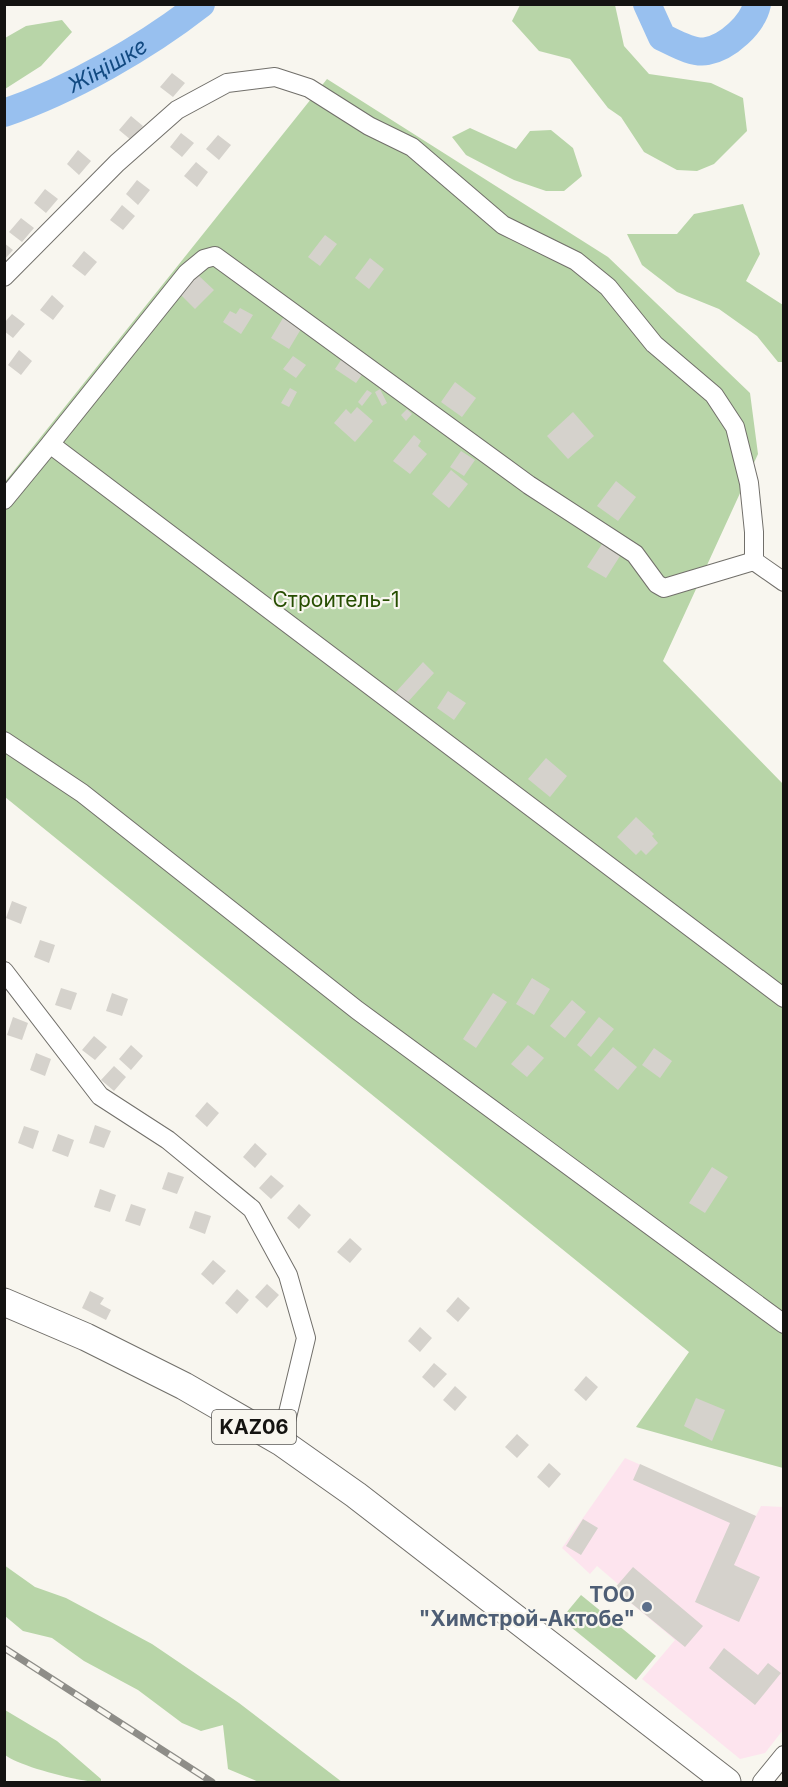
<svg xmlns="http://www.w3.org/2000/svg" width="788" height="1787" viewBox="0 0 788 1787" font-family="Inter,sans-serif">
<rect width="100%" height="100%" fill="#f8f6ef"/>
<!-- commercial -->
<path fill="#fde4ee" d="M 625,1458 L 756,1516 L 761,1506 L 783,1507 L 783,1730 L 765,1753 L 740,1759 L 642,1679 L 675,1640 L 614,1589 L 618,1584 L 597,1566 L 590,1574 L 562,1548 Z"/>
<!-- green -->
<path fill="#b8d5a8" d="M 520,5 L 615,5 L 624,46 L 649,74 L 711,83 L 743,98 L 747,131 L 714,164 L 697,171 L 677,170 L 644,152 L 621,117 L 608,108 L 570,59 L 539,51 L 512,21 Z
M 62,20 L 72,32 L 41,66 L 5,89 L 5,38 L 26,26 Z
M 327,79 L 608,257 L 750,393 L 758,454 L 663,661 L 783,784 L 783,1468 L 636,1427 L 689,1352 L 5,797 L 4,483 Z
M 470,128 L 516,149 L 530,131 L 551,130 L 573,148 L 582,176 L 564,191 L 546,191 L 514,180 L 466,155 L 452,137 Z
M 743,204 L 760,254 L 746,281 L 783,305 L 783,362 L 778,362 L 757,336 L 719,309 L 677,292 L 642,265 L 627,234 L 677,234 L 694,214 Z
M 4,1565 L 35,1587 L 66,1598 L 152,1644 L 239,1703 L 342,1782 L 259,1782 L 228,1769 L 223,1725 L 201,1731 L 182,1723 L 138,1690 L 84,1661 L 52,1638 L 23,1631 L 5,1616 Z
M 581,1595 L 656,1656 L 636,1680 L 561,1619 Z
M 5,1710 L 57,1741 L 101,1779 L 101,1782 C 83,1783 18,1766 5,1755 Z"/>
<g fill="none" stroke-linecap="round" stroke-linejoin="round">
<!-- river -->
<g stroke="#98c0ef" stroke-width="28">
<path d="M 647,4 L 662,37 C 675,43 693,54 707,51 C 728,47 753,24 757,4"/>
<path id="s1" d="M 4,113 C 71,90 146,47 201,4"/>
</g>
</g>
<!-- building -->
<path fill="#d5d2cc" d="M 172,73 L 185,83 L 173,97 L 160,87 Z
M 131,116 L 143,126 L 131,140 L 119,130 Z
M 181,133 L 194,143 L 182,157 L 170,147 Z
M 218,135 L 231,145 L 219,160 L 206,149 Z
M 78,150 L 91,161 L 79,175 L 67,164 Z
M 196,162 L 208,172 L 197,187 L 184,176 Z
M 137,180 L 150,190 L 138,205 L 126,194 Z
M 45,189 L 58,199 L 46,213 L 34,203 Z
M 122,205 L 135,216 L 123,230 L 110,220 Z
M 21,218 L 34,228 L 22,242 L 9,232 Z
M 325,235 L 337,244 L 320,266 L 308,257 Z
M 4,243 L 13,250 L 4,260 Z
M 84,251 L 97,262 L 85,276 L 72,266 Z
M 370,258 L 384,269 L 369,289 L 355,278 Z
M 198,275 L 214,290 L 195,309 L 180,294 Z
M 52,295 L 64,306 L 53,320 L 40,310 Z
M 240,308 L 253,315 L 241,334 L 223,322 L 230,311 L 236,314 Z
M 12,314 L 25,324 L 13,338 L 4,331 L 4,323 Z
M 283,318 L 301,329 L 289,349 L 271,338 Z
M 19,350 L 32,361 L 21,375 L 8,365 Z
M 345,354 L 366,369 L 356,383 L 335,369 Z
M 293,356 L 306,365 L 296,378 L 283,369 Z
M 455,382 L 476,398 L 462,417 L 441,402 Z
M 290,388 L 297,392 L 289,407 L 281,403 Z
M 380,389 L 387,403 L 382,406 L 375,392 Z
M 367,390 L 372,393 L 362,406 L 358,402 Z
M 357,407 L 373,421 L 355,442 L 334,423 L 346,409 L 351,414 Z
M 407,409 L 412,414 L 406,421 L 401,415 Z
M 573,412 L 594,436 L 568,459 L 547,436 Z
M 414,435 L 421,441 L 418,446 L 427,454 L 410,474 L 393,461 Z
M 461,451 L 475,460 L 464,476 L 450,467 Z
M 451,470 L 468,484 L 449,508 L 432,494 Z
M 616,481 L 636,497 L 618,521 L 597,506 Z
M 602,544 L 620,556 L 606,578 L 587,567 Z
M 423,662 L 434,673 L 407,703 L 395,693 Z
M 448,691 L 466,703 L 454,720 L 437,708 Z
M 546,758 L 567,776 L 550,797 L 528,779 Z
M 636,817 L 654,834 L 652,836 L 658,843 L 646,855 L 641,850 L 636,855 L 617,837 Z
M 12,901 L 27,907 L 21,924 L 6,918 Z
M 40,940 L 55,945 L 49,963 L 34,957 Z
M 532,978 L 550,989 L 534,1015 L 516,1004 Z
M 61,988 L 77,993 L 71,1010 L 55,1005 Z
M 112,993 L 128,999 L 122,1016 L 106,1011 Z
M 493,993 L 507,1002 L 476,1048 L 463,1039 Z
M 572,1000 L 586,1012 L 565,1038 L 550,1026 Z
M 13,1017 L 28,1023 L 22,1040 L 7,1035 Z
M 599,1017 L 614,1029 L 591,1057 L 577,1045 Z
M 94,1036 L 107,1047 L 95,1060 L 82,1050 Z
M 131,1045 L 143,1056 L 131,1070 L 119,1059 Z
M 528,1045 L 544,1058 L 527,1077 L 511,1064 Z
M 613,1047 L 637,1067 L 618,1090 L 594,1070 Z
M 654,1048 L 672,1061 L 660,1078 L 642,1065 Z
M 36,1053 L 51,1059 L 45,1076 L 30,1070 Z
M 114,1066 L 126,1077 L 114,1091 L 101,1080 Z
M 207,1102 L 219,1113 L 207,1127 L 195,1116 Z
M 95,1125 L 111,1131 L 104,1148 L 89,1143 Z
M 24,1126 L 39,1131 L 33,1149 L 18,1143 Z
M 58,1134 L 74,1140 L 68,1157 L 52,1151 Z
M 255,1143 L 267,1154 L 255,1168 L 243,1157 Z
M 712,1167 L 728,1177 L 705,1213 L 689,1203 Z
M 168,1172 L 184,1177 L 177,1194 L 162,1189 Z
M 271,1175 L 284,1186 L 271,1199 L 259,1188 Z
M 100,1189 L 116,1195 L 110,1212 L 94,1207 Z
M 131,1204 L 146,1209 L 140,1226 L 125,1221 Z
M 299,1204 L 311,1215 L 299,1229 L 287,1218 Z
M 195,1211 L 211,1216 L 205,1234 L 189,1228 Z
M 350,1238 L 362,1249 L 350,1263 L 337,1252 Z
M 213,1260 L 226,1271 L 213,1285 L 201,1274 Z
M 267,1284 L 279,1295 L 267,1308 L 255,1297 Z
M 237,1289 L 249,1300 L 237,1314 L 225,1303 Z
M 90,1291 L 104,1298 L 100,1304 L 111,1310 L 106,1320 L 82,1308 Z
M 458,1297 L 470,1308 L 458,1322 L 446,1311 Z
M 420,1327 L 432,1338 L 420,1352 L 408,1341 Z
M 434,1363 L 447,1374 L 434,1388 L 422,1377 Z
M 586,1376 L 598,1387 L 586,1401 L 574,1390 Z
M 455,1386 L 467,1397 L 455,1411 L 443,1400 Z
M 696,1398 L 725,1410 L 712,1441 L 684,1426 Z
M 517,1434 L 529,1445 L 517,1458 L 505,1447 Z
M 549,1463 L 561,1474 L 549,1488 L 537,1477 Z
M 640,1464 L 756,1516 L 734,1565 L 760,1577 L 739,1622 L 695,1602 L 730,1523 L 633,1480 Z
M 583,1519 L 598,1528 L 581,1555 L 566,1546 Z
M 633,1567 L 703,1626 L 685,1647 L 614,1589 Z
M 724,1648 L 758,1675 L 768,1663 L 781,1673 L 755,1705 L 709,1668 Z"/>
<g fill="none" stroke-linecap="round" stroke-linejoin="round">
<defs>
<path id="minor" d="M 4,277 L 117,163 L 177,110 L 227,83 L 275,77 L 309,88 L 369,126 L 412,147 L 503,225 L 576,261 L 608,287 L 654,344 L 714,395 L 735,427 L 749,483 L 754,532 L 754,561
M 4,500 L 50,444
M 784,582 L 754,561 L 664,588 L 657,584 L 635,554 L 529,485 L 215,256 L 204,259 L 187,273 L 50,444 L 784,998
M 4,741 L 82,793 L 357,1010 L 784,1324
M 4,971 L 100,1096 L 168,1140 L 252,1209 L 288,1275 L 306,1338 L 281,1442
M 762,1782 L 784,1755"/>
<path id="highway" d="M 4,1302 L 86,1337 L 184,1386 L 281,1442 L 356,1495 L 727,1782"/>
</defs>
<!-- minor casing -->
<use href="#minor" stroke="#716f6a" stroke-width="20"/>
<!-- highway casing -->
<use href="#highway" stroke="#716f6a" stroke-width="29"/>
<!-- minor -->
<use href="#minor" stroke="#fff" stroke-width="18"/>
<!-- highway -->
<use href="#highway" stroke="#fff" stroke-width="27"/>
<defs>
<path id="rail" d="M 4,1648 L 212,1782"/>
</defs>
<!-- rail casing -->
<use href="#rail" stroke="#8e8d88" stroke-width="7"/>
<!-- rail -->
<use href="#rail" stroke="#f8f6ef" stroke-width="4.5" stroke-dasharray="14" stroke-linecap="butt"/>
</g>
<!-- markers -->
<circle fill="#5c6f8a" stroke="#f8f6ef" stroke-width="2" cx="647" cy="1607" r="6"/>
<g text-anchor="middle" stroke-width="4.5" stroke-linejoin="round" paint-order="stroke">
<!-- shield labels -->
<rect fill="#f8f6ef" stroke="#585754" stroke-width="1.5" x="212" y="1410" width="84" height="34" rx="4.5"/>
<g font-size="20" font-weight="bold" fill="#141311">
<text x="254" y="1434">KАZ06</text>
</g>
<!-- park labels -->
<g font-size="21" fill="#264d00" stroke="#f8f6ef">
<text x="336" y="607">Строитель-1</text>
</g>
<!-- service labels -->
<g font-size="21" font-weight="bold" fill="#4e5e75" stroke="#f8f6ef" text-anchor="end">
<text x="635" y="1602">ТОО<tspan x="635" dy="24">"Химстрой-Актобе"</tspan></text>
</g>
<!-- water labels -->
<g font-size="22" font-style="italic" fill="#124a82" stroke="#f8f6ef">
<text dy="8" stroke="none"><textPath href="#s1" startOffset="114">Жіңішке</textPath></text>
</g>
</g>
<!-- border -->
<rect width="788" height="1787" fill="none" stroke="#141311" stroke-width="12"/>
</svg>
